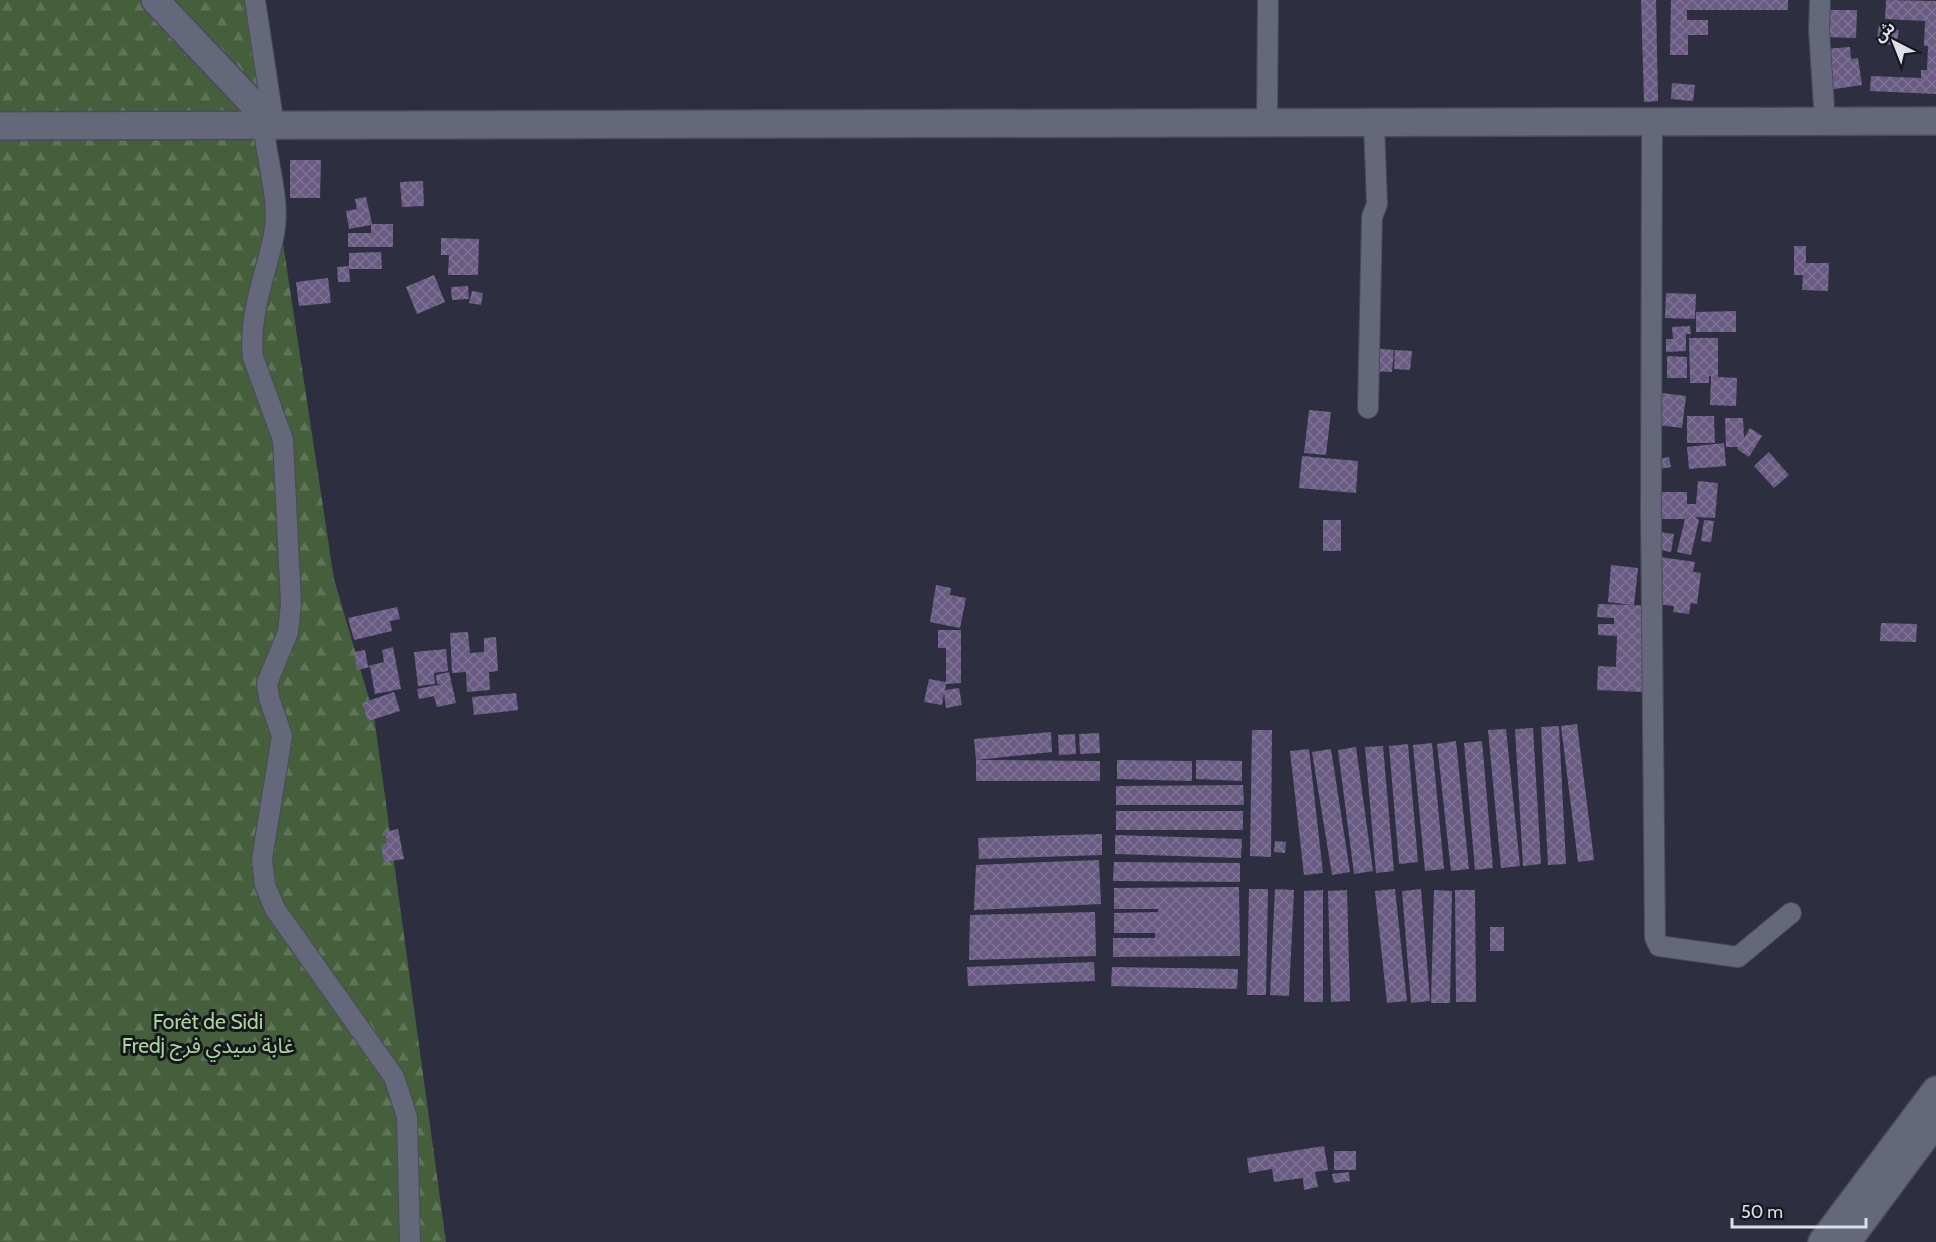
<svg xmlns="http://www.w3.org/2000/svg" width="1936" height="1242" viewBox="0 0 1936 1242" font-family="Cabin,'Noto Sans Arabic',sans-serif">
<defs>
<pattern id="forest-firs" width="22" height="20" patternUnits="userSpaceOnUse" patternTransform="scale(1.5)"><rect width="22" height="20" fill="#455e3c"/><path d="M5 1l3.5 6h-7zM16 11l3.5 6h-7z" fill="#5f7558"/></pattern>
<pattern id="building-cross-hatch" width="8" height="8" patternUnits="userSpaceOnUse" patternTransform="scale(1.5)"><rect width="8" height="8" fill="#6a5b83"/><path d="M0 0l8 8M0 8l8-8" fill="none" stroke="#7f7295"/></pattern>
</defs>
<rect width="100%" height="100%" fill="#2d2f40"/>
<!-- forest -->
<path fill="url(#forest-firs)" d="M 0,0 L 246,0 L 334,579 L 374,716 L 446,1242 L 0,1242 Z"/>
<!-- building -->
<path fill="url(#building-cross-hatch)" d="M 1641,0 L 1656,0 L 1658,101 L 1644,102 Z
M 1671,0 L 1788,0 L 1788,10 L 1687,10 L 1687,20 L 1708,20 L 1708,35 L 1688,35 L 1688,55 L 1670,55 Z
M 1886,0 L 1936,1 L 1936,94 L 1870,91 L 1871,76 L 1921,78 L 1921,70 L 1927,70 L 1928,46 L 1924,46 L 1925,21 L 1885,19 Z
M 1822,10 L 1857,10 L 1856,38 L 1821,37 Z
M 1879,26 L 1899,30 L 1896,46 L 1876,42 Z
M 1850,47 L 1851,59 L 1858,58 L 1862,85 L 1828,90 L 1823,49 Z
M 1672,83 L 1695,85 L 1693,101 L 1671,99 Z
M 290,160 L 321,160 L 320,198 L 290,198 Z
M 423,181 L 424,206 L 402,207 L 400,182 Z
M 366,197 L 372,224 L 393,224 L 393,247 L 348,247 L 348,233 L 371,233 L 371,225 L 349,229 L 346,211 L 357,209 L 355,199 Z
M 441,238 L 479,239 L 478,275 L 448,275 L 449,255 L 441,255 Z
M 1794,246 L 1806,246 L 1806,263 L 1829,263 L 1828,291 L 1802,290 L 1803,275 L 1794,275 Z
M 381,252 L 382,269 L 349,269 L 350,282 L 338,282 L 337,267 L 349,266 L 349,253 Z
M 434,275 L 445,302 L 417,314 L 406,287 Z
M 328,278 L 331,303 L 299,306 L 296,282 Z
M 468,286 L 469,299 L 452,300 L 451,287 Z
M 472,291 L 483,293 L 481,305 L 469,303 Z
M 1666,293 L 1696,294 L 1695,319 L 1665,318 Z
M 1736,311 L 1736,332 L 1696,332 L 1696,312 Z
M 1690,326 L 1691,334 L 1686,334 L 1686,351 L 1666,352 L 1666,339 L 1673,339 L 1672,327 Z
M 1689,338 L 1718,338 L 1718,377 L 1737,378 L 1736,406 L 1710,405 L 1711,376 L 1709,376 L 1709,383 L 1690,383 Z
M 1372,348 L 1394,350 L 1392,372 L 1371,371 Z
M 1395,350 L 1412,351 L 1410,370 L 1394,369 Z
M 1667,356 L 1687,357 L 1687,378 L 1667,378 Z
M 1662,393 L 1686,396 L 1682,428 L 1658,425 Z
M 1309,410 L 1331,412 L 1326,455 L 1304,453 Z
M 1687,416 L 1714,416 L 1715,443 L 1687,443 Z
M 1725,418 L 1743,418 L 1744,438 L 1750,428 L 1762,436 L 1749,457 L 1737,449 L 1738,447 L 1726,447 Z
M 1724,443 L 1726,466 L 1689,469 L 1687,447 Z
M 1769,452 L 1789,475 L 1774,488 L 1754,466 Z
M 1302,456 L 1358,461 L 1356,493 L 1299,488 Z
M 1669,457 L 1671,467 L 1660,469 L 1658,459 Z
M 1698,481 L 1718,483 L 1715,518 L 1695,517 L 1699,520 L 1691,555 L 1677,552 L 1685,519 L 1656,519 L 1656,492 L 1687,492 L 1687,504 L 1696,504 Z
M 1323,520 L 1341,520 L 1341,551 L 1323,551 Z
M 1704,520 L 1714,521 L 1711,542 L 1701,541 Z
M 1659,532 L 1674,534 L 1671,552 L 1656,549 Z
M 1660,557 L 1695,562 L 1693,572 L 1701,573 L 1697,604 L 1691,603 L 1689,614 L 1673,612 L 1674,606 L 1657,604 Z
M 1611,565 L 1638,568 L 1634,605 L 1646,606 L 1643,692 L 1597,690 L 1598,666 L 1616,667 L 1617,636 L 1598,635 L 1598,624 L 1614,624 L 1614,618 L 1597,617 L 1598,604 L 1632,605 L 1608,602 Z
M 936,585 L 951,588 L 950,595 L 966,598 L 960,628 L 930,622 Z
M 397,607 L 400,619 L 390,621 L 392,631 L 354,640 L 348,618 Z
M 1881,623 L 1917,624 L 1916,642 L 1880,641 Z
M 938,630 L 961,630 L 961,683 L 946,684 L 945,690 L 959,688 L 962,705 L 946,708 L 944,693 L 942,705 L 924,702 L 929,679 L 946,682 L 946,648 L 938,648 Z
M 468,632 L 470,653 L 484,652 L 484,638 L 496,637 L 498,671 L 489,672 L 490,690 L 467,692 L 466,672 L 452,673 L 450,633 Z
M 393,647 L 401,689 L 375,694 L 370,667 L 357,670 L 354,652 L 365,650 L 368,666 L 384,662 L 382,650 Z
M 446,649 L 448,671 L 434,673 L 435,684 L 418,686 L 414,652 Z
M 449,672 L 456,703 L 437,707 L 434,696 L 419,699 L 417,689 L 442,684 L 437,684 L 436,675 Z
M 394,692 L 400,711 L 368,721 L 362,703 Z
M 516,693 L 518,710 L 474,715 L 472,697 Z
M 1577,724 L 1594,860 L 1578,862 L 1561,726 Z
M 1559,726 L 1566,864 L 1548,865 L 1541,727 Z
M 1533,728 L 1541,864 L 1523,866 L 1515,729 Z
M 1506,729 L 1520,866 L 1501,868 L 1488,730 Z
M 1252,730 L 1272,730 L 1271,857 L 1250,856 Z
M 1051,732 L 1052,752 L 976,760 L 974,739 Z
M 1099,733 L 1100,753 L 1080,754 L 1079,734 Z
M 1075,734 L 1076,754 L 1059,755 L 1058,735 Z
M 1456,741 L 1469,869 L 1451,871 L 1437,744 Z
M 1482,741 L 1493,868 L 1475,870 L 1464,743 Z
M 1432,743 L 1444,869 L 1425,871 L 1413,745 Z
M 1408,744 L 1418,862 L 1399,864 L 1389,746 Z
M 1383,746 L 1394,871 L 1376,873 L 1365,747 Z
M 1356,747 L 1373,871 L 1354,874 L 1338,750 Z
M 1309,749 L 1323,873 L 1304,875 L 1290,751 Z
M 1331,749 L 1350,872 L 1332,875 L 1312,752 Z
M 976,760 L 1100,761 L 1100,781 L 976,781 Z
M 1117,760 L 1192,761 L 1192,781 L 1117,779 Z
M 1196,760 L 1242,761 L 1242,781 L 1196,779 Z
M 1243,785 L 1244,805 L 1116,805 L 1116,786 Z
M 1116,811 L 1243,811 L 1243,830 L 1116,830 Z
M 398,829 L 404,859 L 384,862 L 381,845 L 387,843 L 385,832 Z
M 1102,834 L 1102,855 L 979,859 L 978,838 Z
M 1115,835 L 1242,839 L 1241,858 L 1115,854 Z
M 1275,841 L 1286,842 L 1285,853 L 1274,852 Z
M 1099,860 L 1101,904 L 974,910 L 976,865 Z
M 1114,862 L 1240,863 L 1240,882 L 1113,881 Z
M 1239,887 L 1240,956 L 1113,957 L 1113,938 L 1155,938 L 1155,933 L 1114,933 L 1114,913 L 1158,912 L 1158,909 L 1114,909 L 1114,888 Z
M 1249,889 L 1268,889 L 1266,995 L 1247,995 Z
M 1275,889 L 1294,890 L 1289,996 L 1270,995 Z
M 1395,889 L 1407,1001 L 1387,1003 L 1375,891 Z
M 1421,889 L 1430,1001 L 1411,1003 L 1402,891 Z
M 1323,890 L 1323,1002 L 1304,1002 L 1304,891 Z
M 1347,890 L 1350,1001 L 1331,1002 L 1328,891 Z
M 1434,890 L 1452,891 L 1450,1003 L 1431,1003 Z
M 1455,890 L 1475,890 L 1476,1002 L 1456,1002 Z
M 1095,912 L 1096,956 L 969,960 L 970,915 Z
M 1490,927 L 1504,927 L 1504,951 L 1490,951 Z
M 1094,962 L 1095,981 L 968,986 L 967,967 Z
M 1112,967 L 1238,969 L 1237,989 L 1111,986 Z
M 1324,1146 L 1328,1170 L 1315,1172 L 1318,1187 L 1304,1190 L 1303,1178 L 1274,1182 L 1272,1169 L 1249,1173 L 1247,1158 Z
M 1334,1151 L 1356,1151 L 1356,1170 L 1334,1170 Z
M 1349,1172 L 1350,1181 L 1334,1183 L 1332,1174 Z"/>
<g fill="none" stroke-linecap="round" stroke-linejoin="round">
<defs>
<path id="minor" d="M 255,0 L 274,126
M 1820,0 L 1819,30 L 1825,122
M 1652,123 L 1651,516 L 1655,938 L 1659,946 L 1738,957 L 1791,913
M 1267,124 L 1268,0
M 265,138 C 269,168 280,204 274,234 C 266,275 248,315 253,357 L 283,440 L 291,604 L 288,632 L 267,683 L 269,698 L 282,736 L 262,859 L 265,885 L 275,909 L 394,1077 L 407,1117 L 410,1242
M 1368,408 L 1372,217 L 1377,204 L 1374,124"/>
<path id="secondary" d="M 155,0 L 274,126
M 0,126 L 1936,121
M 1822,1242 L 1936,1090
M 1847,1242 L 1936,1122"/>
</defs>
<!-- minor casing -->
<use href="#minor" stroke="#494b59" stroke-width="22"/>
<!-- secondary casing -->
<use href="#secondary" stroke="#494b59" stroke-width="30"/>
<!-- minor -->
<use href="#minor" stroke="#65687a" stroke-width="20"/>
<!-- secondary -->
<use href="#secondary" stroke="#65687a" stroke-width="27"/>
</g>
<g text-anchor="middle" stroke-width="6" stroke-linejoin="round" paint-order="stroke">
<!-- park labels -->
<g font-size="21" fill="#a9d599" stroke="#17181f">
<text x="208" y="1029">Forêt de Sidi<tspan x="208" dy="24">Fredj غابة سيدي فرج</tspan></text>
</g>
</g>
<!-- north arrow -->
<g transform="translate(1894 42) rotate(318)" stroke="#17181f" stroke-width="4.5" paint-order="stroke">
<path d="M0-4.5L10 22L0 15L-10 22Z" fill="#dddfe9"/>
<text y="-9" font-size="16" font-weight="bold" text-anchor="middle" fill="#dddfe9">ش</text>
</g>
<!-- scale -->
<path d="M1732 1218v9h134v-9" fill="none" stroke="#dddfe9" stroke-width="3"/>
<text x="1741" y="1218" font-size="18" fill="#dddfe9" stroke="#17181f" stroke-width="4.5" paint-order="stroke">50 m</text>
</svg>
